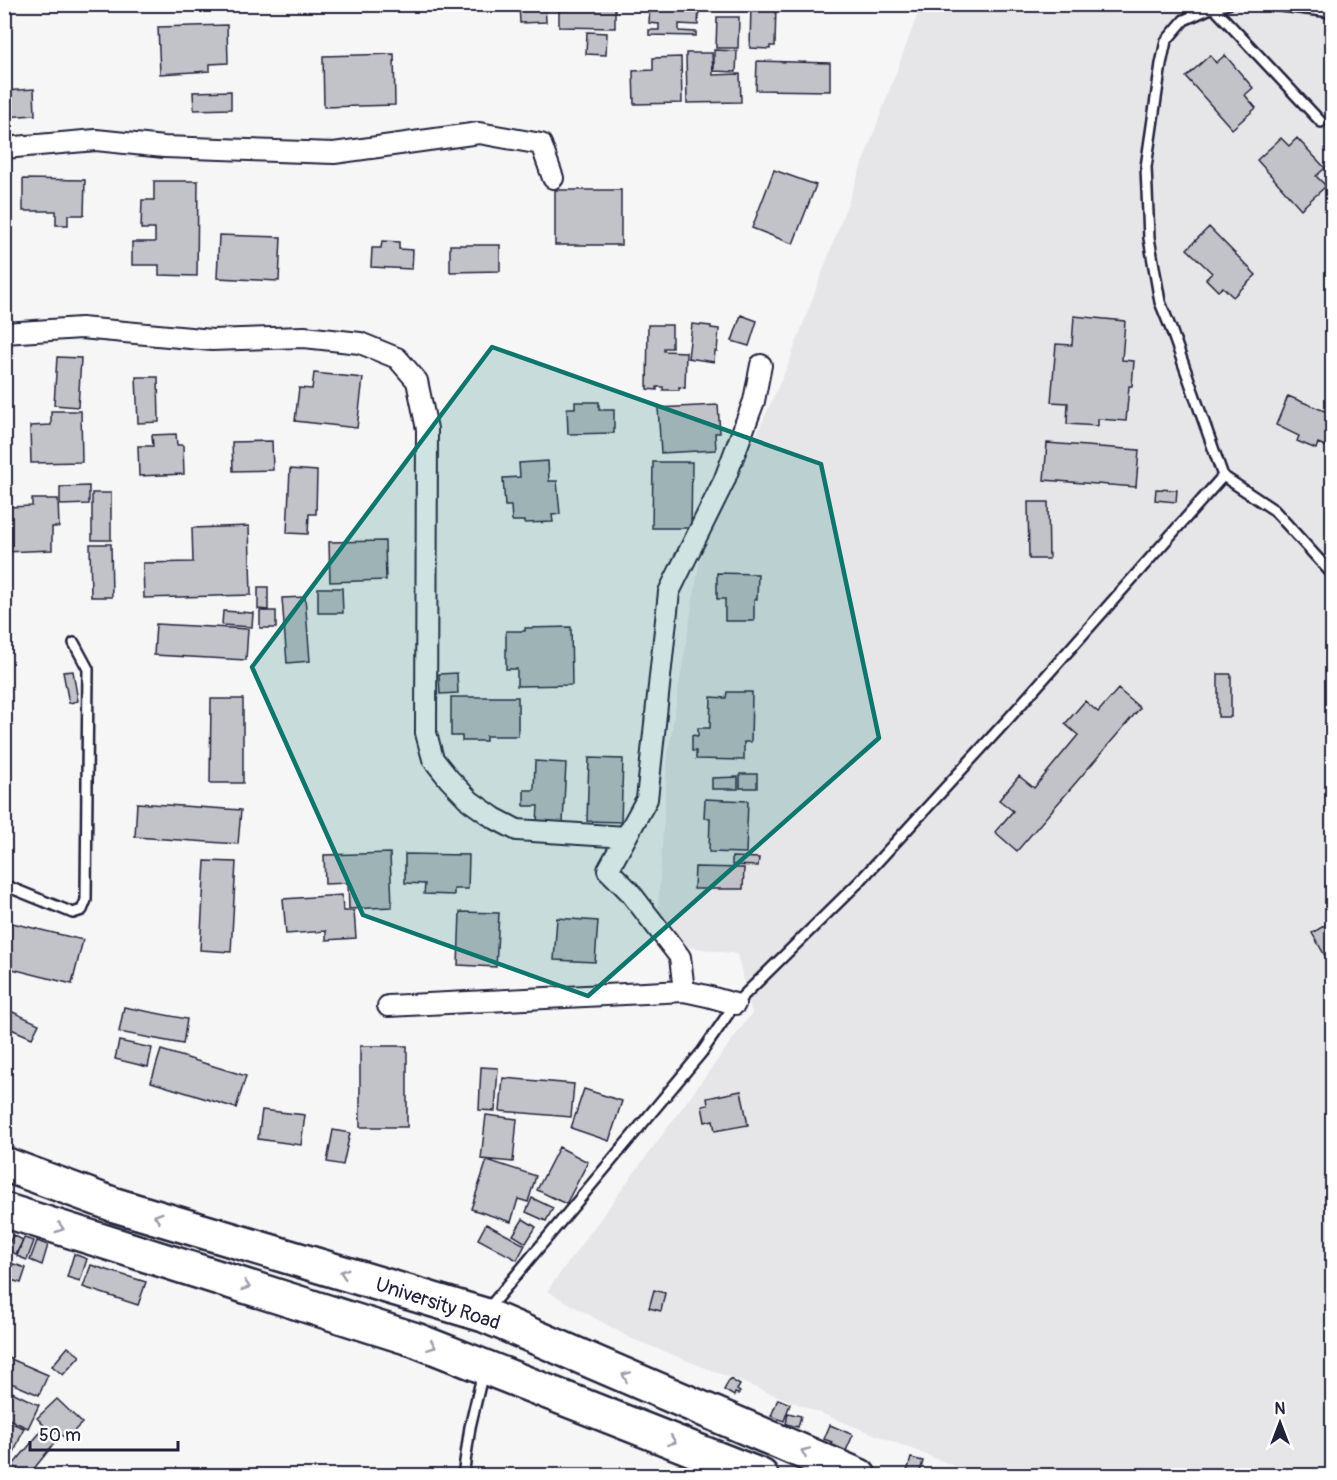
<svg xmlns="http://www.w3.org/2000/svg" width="1337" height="1480" viewBox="0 0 1337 1480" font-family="Pangolin,sans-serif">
<rect width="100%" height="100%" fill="#f6f6f7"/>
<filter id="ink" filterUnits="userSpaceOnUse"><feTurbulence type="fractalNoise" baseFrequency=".0167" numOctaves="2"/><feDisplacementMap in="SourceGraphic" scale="12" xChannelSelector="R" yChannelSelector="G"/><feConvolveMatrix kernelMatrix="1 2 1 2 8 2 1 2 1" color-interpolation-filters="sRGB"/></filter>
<g filter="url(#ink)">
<!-- built -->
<path fill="#e6e6e9" d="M 921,5 L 1332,5 L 1332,1475 L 977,1475 L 630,1338 L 547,1291 L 752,1013 L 737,954 L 656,942 L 668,753 L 700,559 L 788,365 Z"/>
<!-- building -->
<path fill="#c2c2c9" stroke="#22223b" stroke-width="1.5" d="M 519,4 L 545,4 L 546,22 L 520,23 Z
M 566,4 L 615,4 L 615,28 L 559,27 L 559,10 L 566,10 Z
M 713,4 L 744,4 L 744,11 L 713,10 Z
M 751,4 L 776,4 L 775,46 L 770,46 L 770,49 L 750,48 Z
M 650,5 L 699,7 L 698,25 L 679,24 L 679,31 L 696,32 L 696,36 L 649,35 L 649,30 L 659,30 L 659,24 L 649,23 Z
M 717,17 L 739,17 L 738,48 L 716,48 Z
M 227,25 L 228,63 L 210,64 L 210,71 L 160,74 L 158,27 Z
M 587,32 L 607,33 L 606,55 L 586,54 Z
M 714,50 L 737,51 L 736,72 L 714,71 Z
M 686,53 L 712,53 L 713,75 L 740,74 L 741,102 L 687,103 Z
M 394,54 L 395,105 L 324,107 L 323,56 Z
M 1210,55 L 1216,63 L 1225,55 L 1253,88 L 1245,95 L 1256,108 L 1232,129 L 1186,77 Z
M 681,57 L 682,103 L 634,104 L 633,71 L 653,70 L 653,58 Z
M 757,61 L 830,63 L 830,91 L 756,90 Z
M 34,89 L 35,115 L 4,117 L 4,91 Z
M 231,91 L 231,109 L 194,110 L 193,92 Z
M 1281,138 L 1289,146 L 1297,138 L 1325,168 L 1316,176 L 1326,186 L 1301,209 L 1257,160 Z
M 774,170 L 816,185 L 793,244 L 752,228 Z
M 23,179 L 85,180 L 84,215 L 68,215 L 68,225 L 56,225 L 56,211 L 23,211 Z
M 154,181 L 198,181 L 197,276 L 159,275 L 159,265 L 132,265 L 132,242 L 155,242 L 155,229 L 141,229 L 142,200 L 154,200 Z
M 555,190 L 621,190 L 621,245 L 555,245 Z
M 1209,227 L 1256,275 L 1233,297 L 1223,287 L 1218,291 L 1206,279 L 1212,273 L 1187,249 Z
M 4,234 L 9,234 L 10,295 L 4,295 Z
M 219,235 L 281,237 L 279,281 L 217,278 Z
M 382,241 L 399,242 L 399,249 L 413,250 L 412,269 L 371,267 L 372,248 L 381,248 Z
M 450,245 L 500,245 L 500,271 L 450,272 Z
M 741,315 L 757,321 L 749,346 L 732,341 Z
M 1074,316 L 1125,321 L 1122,360 L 1134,361 L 1132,386 L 1129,386 L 1126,421 L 1098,419 L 1098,426 L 1067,424 L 1068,403 L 1051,402 L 1056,344 L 1072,345 Z
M 692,324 L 711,326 L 711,328 L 719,329 L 717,351 L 715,351 L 714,362 L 688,358 Z
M 648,325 L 672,325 L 672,348 L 664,348 L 664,351 L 686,352 L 685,388 L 679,387 L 679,390 L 663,390 L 663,387 L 657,387 L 657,390 L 647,389 Z
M 57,357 L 81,358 L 78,407 L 54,405 Z
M 314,373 L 363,378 L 357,428 L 295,421 L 299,388 L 312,389 Z
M 136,377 L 158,377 L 159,422 L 138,423 Z
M 1288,396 L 1332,414 L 1332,449 L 1318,443 L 1316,449 L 1297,441 L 1299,436 L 1276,425 Z
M 575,402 L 599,402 L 599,410 L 614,410 L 614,433 L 568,434 L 567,408 L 575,408 Z
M 718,405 L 720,433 L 715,433 L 716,450 L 661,453 L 658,408 Z
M 51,411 L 81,411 L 82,462 L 31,463 L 30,426 L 51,425 Z
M 176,434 L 177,445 L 183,445 L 184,474 L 139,476 L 138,446 L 153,446 L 152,435 Z
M 272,441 L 273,470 L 233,471 L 232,442 Z
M 1047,443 L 1139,450 L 1136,487 L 1044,480 Z
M 548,461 L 549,481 L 557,481 L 560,514 L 552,515 L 553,522 L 524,523 L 524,521 L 512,521 L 511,506 L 505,506 L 503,478 L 520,477 L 519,463 Z
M 653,462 L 692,462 L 691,528 L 652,528 Z
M 290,469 L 317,471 L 316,514 L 309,514 L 308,534 L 287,533 Z
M 89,486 L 89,504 L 60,505 L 60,487 Z
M 1156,489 L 1177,490 L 1176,502 L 1155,500 Z
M 92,493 L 111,493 L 111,540 L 92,540 Z
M 32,499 L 58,499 L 59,527 L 52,527 L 52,550 L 4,552 L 4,500 L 7,500 L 7,507 L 32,506 Z
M 1028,502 L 1048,502 L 1049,559 L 1029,559 Z
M 249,526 L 251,595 L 144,598 L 143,563 L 193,562 L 192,528 Z
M 385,541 L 386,580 L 330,582 L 329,542 Z
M 90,544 L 111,544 L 112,597 L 91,597 Z
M 717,573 L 758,574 L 757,599 L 754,599 L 754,621 L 725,621 L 725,599 L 717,599 Z
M 258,587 L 268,587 L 268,610 L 258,609 Z
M 318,588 L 342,588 L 343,613 L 318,613 Z
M 305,597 L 310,661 L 287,663 L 282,598 Z
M 223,611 L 253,613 L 252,627 L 222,625 Z
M 260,611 L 276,611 L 276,628 L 260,628 Z
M 156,624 L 248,629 L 246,660 L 154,655 Z
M 571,627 L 572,685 L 517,686 L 517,669 L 506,669 L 506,631 L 525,631 L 525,628 Z
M 73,671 L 78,701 L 69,703 L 63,672 Z
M 457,673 L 458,693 L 440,694 L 439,674 Z
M 1218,674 L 1231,674 L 1231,717 L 1218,717 Z
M 1118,689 L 1140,708 L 1017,851 L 995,832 L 1013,811 L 999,800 L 1019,776 L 1034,788 L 1078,735 L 1065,724 L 1085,701 L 1098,712 Z
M 727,692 L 752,692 L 751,742 L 744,742 L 744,760 L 696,759 L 696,751 L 692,751 L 692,735 L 698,736 L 698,728 L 710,728 L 711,697 L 726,698 Z
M 451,697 L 518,697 L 518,736 L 486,736 L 486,741 L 462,741 L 462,736 L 451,736 Z
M 211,699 L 243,699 L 243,783 L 210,783 Z
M 589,758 L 623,759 L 621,822 L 587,821 Z
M 535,761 L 566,763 L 563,823 L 537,822 L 538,806 L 524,806 L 524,790 L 534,790 Z
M 740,774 L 757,774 L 757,788 L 740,788 Z
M 738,777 L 738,789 L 712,789 L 712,778 Z
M 705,799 L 748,801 L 746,853 L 709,852 L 710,818 L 704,818 Z
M 137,803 L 241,810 L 238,844 L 135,837 Z
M 390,853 L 392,907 L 349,909 L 348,883 L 325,884 L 324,855 Z
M 405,854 L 469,855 L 468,889 L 454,889 L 454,895 L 424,894 L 425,884 L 405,883 Z
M 732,857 L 759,858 L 758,866 L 732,865 Z
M 205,861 L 236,862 L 231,952 L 200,950 Z
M 695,867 L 744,868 L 743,889 L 694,889 Z
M 342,895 L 343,911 L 354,911 L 356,938 L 326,940 L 326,931 L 286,934 L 283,899 Z
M 460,912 L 499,913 L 496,967 L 458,965 Z
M 557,918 L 598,921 L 595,962 L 554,960 Z
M 4,921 L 83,940 L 72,984 L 4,967 Z
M 1332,921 L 1332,968 L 1312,933 Z
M 124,1007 L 187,1019 L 183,1044 L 119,1032 Z
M 4,1008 L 39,1024 L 32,1038 L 4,1026 Z
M 119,1041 L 152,1048 L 148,1067 L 115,1059 Z
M 360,1046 L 407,1046 L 407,1127 L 360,1127 Z
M 161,1050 L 246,1076 L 236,1108 L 151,1082 Z
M 481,1067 L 498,1068 L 495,1111 L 479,1110 Z
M 503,1078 L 574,1084 L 571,1117 L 500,1111 Z
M 584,1089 L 622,1101 L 609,1141 L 571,1128 Z
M 741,1091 L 748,1125 L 715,1131 L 713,1120 L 705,1122 L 702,1106 L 708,1105 L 707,1098 Z
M 262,1110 L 305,1115 L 301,1145 L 258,1139 Z
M 486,1115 L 517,1119 L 513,1162 L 481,1159 Z
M 333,1130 L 350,1133 L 343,1165 L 327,1162 Z
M 559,1147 L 588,1162 L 566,1204 L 537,1190 Z
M 487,1160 L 536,1176 L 528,1202 L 518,1199 L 511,1222 L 471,1209 Z
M 532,1198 L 553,1208 L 546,1221 L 526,1212 Z
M 523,1219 L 536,1227 L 526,1243 L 513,1235 Z
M 486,1224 L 525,1245 L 517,1260 L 478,1239 Z
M 13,1235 L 23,1240 L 16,1254 L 6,1250 Z
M 24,1238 L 34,1241 L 27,1260 L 17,1256 Z
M 37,1241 L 48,1245 L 42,1265 L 30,1260 Z
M 74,1254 L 87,1259 L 80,1281 L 67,1277 Z
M 4,1261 L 26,1268 L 21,1283 L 4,1278 Z
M 91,1265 L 146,1282 L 138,1305 L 83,1287 Z
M 654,1290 L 665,1293 L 661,1311 L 649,1308 Z
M 68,1347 L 80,1356 L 63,1375 L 52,1366 Z
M 4,1356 L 48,1375 L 39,1395 L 4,1380 Z
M 730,1379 L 740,1385 L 737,1390 L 740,1392 L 738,1394 L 735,1393 L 734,1396 L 724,1390 Z
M 12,1392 L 39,1405 L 28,1428 L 4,1417 L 4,1408 Z
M 57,1399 L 82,1423 L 66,1439 L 57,1431 L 53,1435 L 37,1418 Z
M 778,1399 L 790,1404 L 784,1421 L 771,1416 Z
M 788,1413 L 801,1416 L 798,1427 L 786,1424 Z
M 4,1420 L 24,1428 L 6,1472 L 4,1471 Z
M 830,1425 L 853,1435 L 845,1453 L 830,1446 L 832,1442 L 824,1439 Z
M 43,1429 L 57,1440 L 28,1476 L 25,1476 L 13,1465 Z
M 911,1458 L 923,1461 L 919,1476 L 906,1475 Z"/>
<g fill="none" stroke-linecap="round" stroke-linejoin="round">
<defs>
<path id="lane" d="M 1228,4 L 1213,7 L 1184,20 L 1166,41 L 1161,64 L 1146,167 L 1149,238 L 1160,302 L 1171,329 L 1223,476 L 1274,510 L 1332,574
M 1264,4 L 1332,12
M 1213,7 L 1321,122
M 4,885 L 73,913 L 82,910 L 86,900 L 88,669 L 74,643
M 487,1310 L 702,1052 L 735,1004 L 859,882 L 1010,717 L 1223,476
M 463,1476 L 470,1427 L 483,1372"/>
<path id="street" d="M 4,148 L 96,140 L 164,147 L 334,153 L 479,133 L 541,144 L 553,178
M 4,333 L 81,328 L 212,340 L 304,337 L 360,343 L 397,358 L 417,381 L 427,429 L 426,733 L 433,759 L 449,779 L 470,801 L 494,818 L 517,830 L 626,837
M 684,991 L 680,957 L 629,891 L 608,870 L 647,799 L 669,592 L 724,481 L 754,401 L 761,365
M 388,1006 L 684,991 L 707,996 L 735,1004"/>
<path id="highway" d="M 4,1164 L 115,1205 L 484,1315 L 859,1476
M 4,1210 L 416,1340 L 761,1476"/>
</defs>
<!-- lane casing -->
<use href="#lane" stroke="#22223b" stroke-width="14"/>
<!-- street casing -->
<use href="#street" stroke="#22223b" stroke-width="24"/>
<!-- highway casing -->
<use href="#highway" stroke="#22223b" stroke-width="38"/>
<!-- lane -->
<use href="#lane" stroke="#fff" stroke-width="9"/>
<!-- street -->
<use href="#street" stroke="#fff" stroke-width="20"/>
<!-- highway -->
<use href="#highway" stroke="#fff" stroke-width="33"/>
</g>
<!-- one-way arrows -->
<defs><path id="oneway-chevron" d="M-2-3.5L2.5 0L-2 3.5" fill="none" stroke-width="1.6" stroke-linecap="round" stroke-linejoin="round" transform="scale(1.5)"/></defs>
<g stroke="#9c9ca7">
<use href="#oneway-chevron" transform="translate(158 1217) rotate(-163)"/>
<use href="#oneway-chevron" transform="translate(60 1228) rotate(17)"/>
<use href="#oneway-chevron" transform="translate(344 1273) rotate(-163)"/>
<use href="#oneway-chevron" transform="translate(246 1286) rotate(18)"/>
<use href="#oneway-chevron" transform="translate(432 1346) rotate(22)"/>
<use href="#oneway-chevron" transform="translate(626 1376) rotate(-157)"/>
<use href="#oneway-chevron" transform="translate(672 1441) rotate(21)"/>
<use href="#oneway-chevron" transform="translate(805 1452) rotate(-157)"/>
</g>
</g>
<!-- marked area -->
<path fill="#0f766e" fill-opacity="0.2" stroke="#0f766e" stroke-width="4.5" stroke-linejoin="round" d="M 492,347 L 821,464 L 879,738 L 588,996 L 363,915 L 252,667 Z"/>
<g text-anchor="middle" stroke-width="5" stroke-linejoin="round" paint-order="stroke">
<!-- street labels -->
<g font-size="20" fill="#22223b" stroke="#fff">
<text transform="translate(438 1303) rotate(18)" y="7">University Road</text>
</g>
</g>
<!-- margin -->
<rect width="1337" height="1480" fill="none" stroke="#fff" stroke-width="24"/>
<rect x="12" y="12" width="1313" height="1456" fill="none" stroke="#22223b" stroke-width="2" filter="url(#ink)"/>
<!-- north arrow -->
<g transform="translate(1280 1423)" stroke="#ffffff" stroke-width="4.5" paint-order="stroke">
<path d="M0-4.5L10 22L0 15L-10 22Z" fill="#22223b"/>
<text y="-9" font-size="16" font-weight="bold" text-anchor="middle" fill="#22223b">N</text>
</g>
<!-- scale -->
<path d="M30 1441v9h148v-9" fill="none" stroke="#22223b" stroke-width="3"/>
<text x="39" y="1441" font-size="18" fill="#22223b" stroke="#ffffff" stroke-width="4.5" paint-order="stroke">50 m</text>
</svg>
